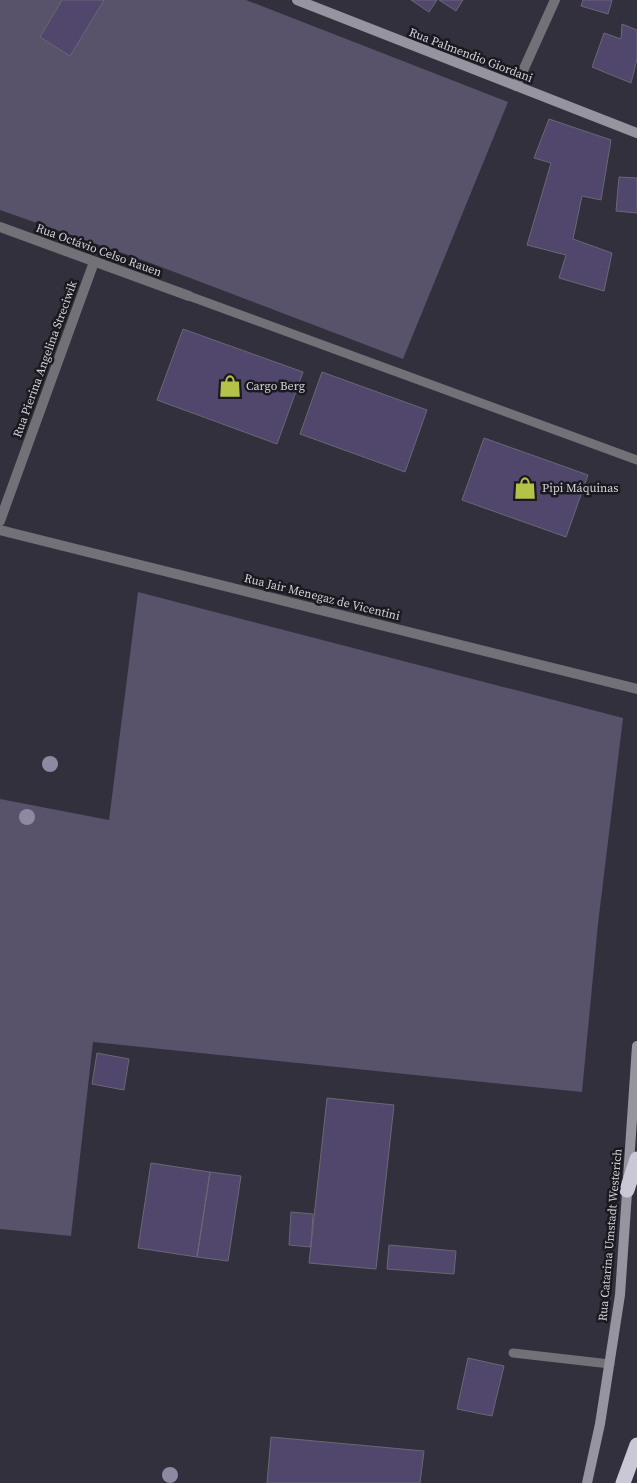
<svg xmlns="http://www.w3.org/2000/svg" width="637" height="1483" viewBox="0 0 637 1483" font-family="'Source Serif 4',serif">
<rect width="100%" height="100%" fill="#33303d"/>
<!-- green -->
<path fill="#58526a" d="M 0,0 L 246,0 L 508,102 L 403,359 L 148,262 L 0,210 Z
M 138,592 L 623,718 L 598,924 L 582,1092 L 93,1042 L 71,1236 L 0,1229 L 0,799 L 109,820 Z"/>
<!-- building -->
<path fill="#51476c" stroke="#6a6775" d="M 62,0 L 104,0 L 70,56 L 40,37 Z
M 411,0 L 437,0 L 429,12 Z
M 439,0 L 463,0 L 456,11 Z
M 583,0 L 612,0 L 608,14 L 581,6 Z
M 622,24 L 637,30 L 637,59 L 631,83 L 592,67 L 604,33 L 621,39 Z
M 549,119 L 611,140 L 601,200 L 582,196 L 573,239 L 612,253 L 604,291 L 559,278 L 566,255 L 527,245 L 551,163 L 534,158 Z
M 619,177 L 637,178 L 637,213 L 616,211 Z
M 183,329 L 303,372 L 277,444 L 157,400 Z
M 322,372 L 427,410 L 405,472 L 300,434 Z
M 484,438 L 588,475 L 566,537 L 462,500 Z
M 97,1053 L 129,1059 L 124,1090 L 92,1084 Z
M 327,1098 L 394,1105 L 376,1269 L 309,1263 Z
M 151,1163 L 210,1172 L 197,1257 L 138,1248 Z
M 210,1172 L 241,1176 L 228,1261 L 197,1257 Z
M 291,1212 L 313,1214 L 311,1247 L 289,1245 Z
M 389,1245 L 456,1251 L 454,1274 L 387,1269 Z
M 468,1358 L 504,1366 L 492,1416 L 457,1409 Z
M 271,1437 L 424,1451 L 420,1483 L 267,1483 Z"/>
<g fill="none" stroke-linecap="round" stroke-linejoin="round">
<!-- lane -->
<path stroke="#727177" stroke-width="9" d="M 189,296 L 637,460
M 513,1353 L 610,1364"/>
<!-- street -->
<path stroke="#727177" stroke-width="10" d="M 516,86 L 555,0
M 0,227 L 189,296
M 0,521 L 94,262
M 0,530 L 637,689"/>
<!-- secondary -->
<path stroke="#96949e" stroke-width="10" d="M 297,0 L 637,133
M 587,1483 L 600,1424 L 620,1295 L 637,1046"/>
<!-- highway -->
<path stroke="#cac7d7" stroke-width="15" d="M 627,1190 L 637,1159
M 623,1483 L 637,1445"/>
</g>
<!-- trees -->
<g fill="#8e88a3">
<circle cx="50" cy="764" r="8"/>
<circle cx="27" cy="817" r="8"/>
<circle cx="170" cy="1475" r="8"/>
</g>
<!-- icons -->
<defs>
<symbol id="shop-bare" viewBox="-9 -9 18 18"><path d="M-5-2.5h2.3a2.7 3.5 0 0 1 5.4 0H5L5.5 6h-11ZM-1.5-2.5h3a1.5 2.3 0 0 0-3 0Z" fill="#b5c249" stroke="#1a191f" stroke-width="2.5" paint-order="stroke"/></symbol>
</defs>
<g fill-rule="evenodd">
<use href="#shop-bare" x="214" y="370" width="32" height="32"/>
<use href="#shop-bare" x="509" y="472" width="32" height="32"/>
</g>
<g text-anchor="middle" stroke-width="5" stroke-linejoin="round" paint-order="stroke">
<!-- street labels -->
<g font-size="12" fill="#d3d1d9" stroke="#1a191f">
<text transform="translate(471 55) rotate(21)" y="4">Rua Palmendio Giordani</text>
<text transform="translate(99 250) rotate(20)" y="4">Rua Octávio Celso Rauen</text>
<text transform="translate(45 359) rotate(-70)" y="4">Rua Pierina Angelina Streciwik</text>
<text transform="translate(322 597) rotate(14)" y="4">Rua Jair Menegaz de Vicentini</text>
<text transform="translate(610 1235) rotate(-85)" y="4">Rua Catarina Umstadt Westerich</text>
</g>
<!-- poi labels -->
<g font-size="12" fill="#d3d1d9" stroke="#1a191f" text-anchor="start">
<text x="246" y="390">Cargo Berg</text>
<text x="542" y="492">Pipi Máquinas</text>
</g>
</g>
</svg>
